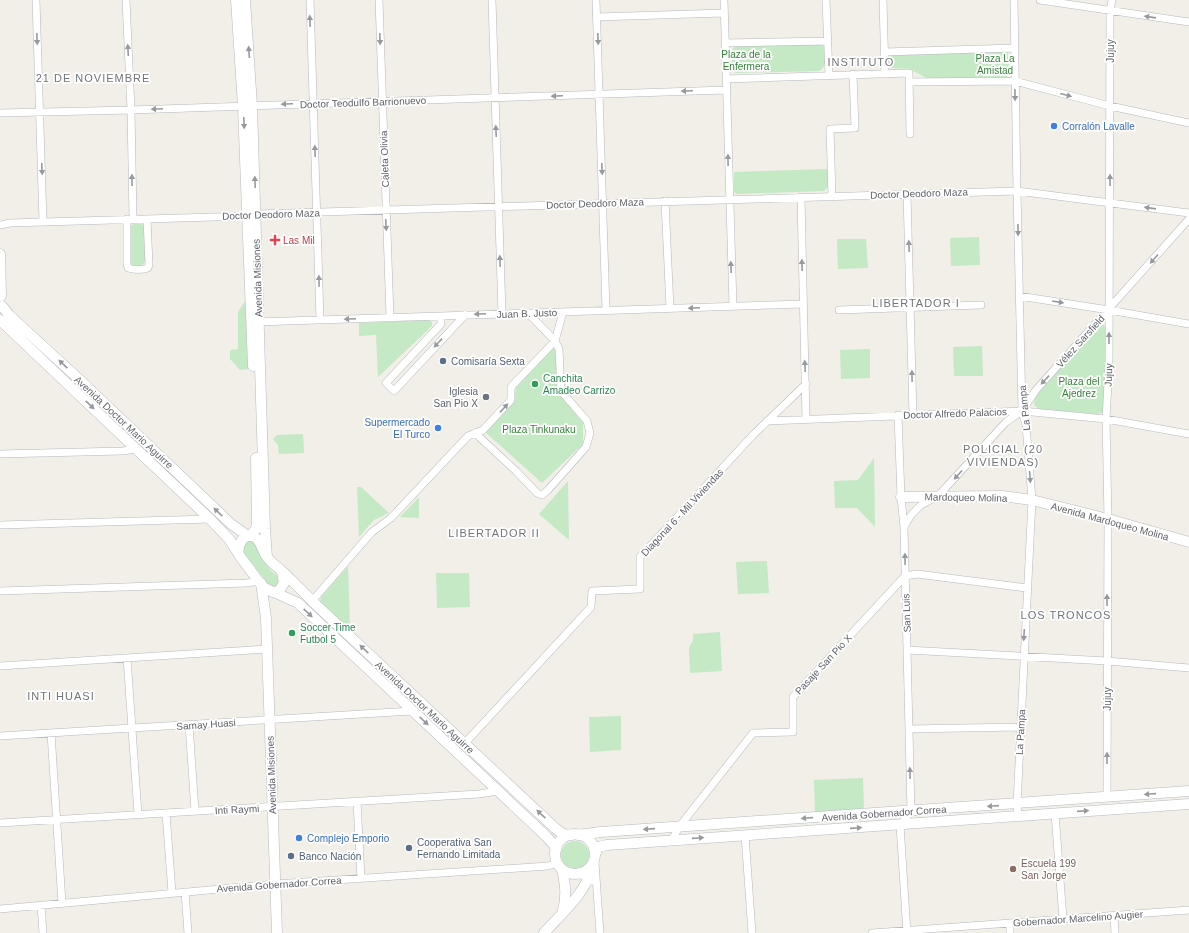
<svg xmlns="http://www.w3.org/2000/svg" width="1189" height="933" viewBox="0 0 1189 933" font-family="Helvetica,sans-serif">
<rect width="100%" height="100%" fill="#f1efe8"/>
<!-- green -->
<path fill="#c5e8c5" d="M 821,44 L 824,47 C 824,55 828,67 819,71 L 737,73 L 733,72 L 732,70 L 732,50 L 735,46 Z
M 1006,52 L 1008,53 L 1009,73 L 1007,77 L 931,79 L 926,78 L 910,69 L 890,68 L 888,59 L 892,55 Z
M 828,169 L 828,187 L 824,191 L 739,194 L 736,194 L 734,191 L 734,172 Z
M 133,224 L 142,224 L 145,228 L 145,262 L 142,265 L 132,265 L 129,263 L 130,227 Z
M 979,237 L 980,265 L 951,266 L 950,238 Z
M 837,239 L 866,239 L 868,268 L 838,269 Z
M 247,298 L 249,369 L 240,370 L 230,359 L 230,350 L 238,349 L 238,312 Z
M 429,320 L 432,322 L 432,326 L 378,377 L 376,335 L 359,336 L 359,323 Z
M 1099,325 L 1104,325 L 1106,329 L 1104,409 L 1102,413 L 1097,414 L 1039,409 L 1034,405 L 1035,397 Z
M 982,346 L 983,376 L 954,376 L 953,347 Z
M 553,348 L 556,350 L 558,393 L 583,423 L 583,444 L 542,483 L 485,432 L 514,402 L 516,388 Z
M 870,349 L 870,378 L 841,379 L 840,350 Z
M 303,434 L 304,453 L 279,454 L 278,445 L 273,439 L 277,435 Z
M 874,458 L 875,527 L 857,508 L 835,508 L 834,481 L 858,480 Z
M 568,481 L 569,540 L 539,514 Z
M 357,487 L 361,487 L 389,513 L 374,520 L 359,537 Z
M 419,497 L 419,518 L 400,517 Z
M 248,541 L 255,542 L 270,570 L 280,578 L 278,587 L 268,588 L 264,578 L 244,553 L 243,546 Z
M 767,561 L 769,593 L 738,594 L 736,562 Z
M 348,566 L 350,629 L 320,602 L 321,597 Z
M 436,573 L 469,573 L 470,607 L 437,608 Z
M 720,632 L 722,671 L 690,673 L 689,648 L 693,640 L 693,634 Z
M 621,716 L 621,750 L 590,752 L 589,717 Z
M 863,778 L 864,810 L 815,814 L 814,780 Z
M561 855a14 14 0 1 1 28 0a14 14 0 1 1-28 0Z"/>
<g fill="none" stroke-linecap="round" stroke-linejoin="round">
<defs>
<path id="street" d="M 36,0 L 43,222
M 126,0 L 131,110 L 133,219
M 310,0 L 320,320
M 379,0 L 390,317
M 492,0 L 502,314
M 596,0 L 606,310
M 724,0 L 733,306
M 826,0 L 829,75
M 883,0 L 885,74
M 1014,0 L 1017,191 L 1022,411 L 1026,425 L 1032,500 L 1017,804 L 1018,816
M 1040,0 L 1189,22
M 597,17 L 724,13
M 725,43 L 828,41
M 884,52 L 1015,48
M 726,79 L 909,73 L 910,134
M 909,82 L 1015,81 L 1110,106 L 1189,123
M 0,113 L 131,110 L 726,90
M 907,194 L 913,415
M 832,196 L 830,129 L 855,128 L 853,74
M 801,197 L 806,419
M 665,201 L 670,308
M 127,219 L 127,264 L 128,268 C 134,270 143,270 148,268 L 149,264 L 147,219
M 0,225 L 10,223 L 248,216 L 256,214 L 1017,191 L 1189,213
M 1019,296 L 1109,310 L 1189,324
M 839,310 L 981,305
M 441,316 L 441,324 L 386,383 L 394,391 L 465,315
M 256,322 L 803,304
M 898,415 L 901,497 L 904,527 L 911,812 L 900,825 L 907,933
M 767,421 L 1022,411 L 1106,419 L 1189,434
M 475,433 L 516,471 L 537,493 L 542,495 L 548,490 L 586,447 L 590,433 L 587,421 L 561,391 L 559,349 L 555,341 L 528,313
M 0,454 L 123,451 L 136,449
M 0,525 L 210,519
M 904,527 L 911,515 L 921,505 L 938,496 L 1006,422 L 1022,411 L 1036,390 L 1189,219
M 0,591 L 247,583 L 259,581
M 312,601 L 372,532 L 391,518 L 468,436 L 483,430 L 511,400 L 511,387 L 555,341 L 563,312
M 907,650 L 1107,661 L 1189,668
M 127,658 L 138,814
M 0,666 L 266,649
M 189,725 L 195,811
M 909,729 L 1020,727
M 51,733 L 62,903
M 0,736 L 412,711
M 465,743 L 591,607 L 592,591 L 640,589 L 640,557 L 754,434 L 806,384
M 1107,797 L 1108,519 L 1106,419 L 1109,365 L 1110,11 L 1112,0
M 357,802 L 361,878
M 166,813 L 172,893
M 1055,813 L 1063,919
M 0,823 L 479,794 L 498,791
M 745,835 L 752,933
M 672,840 L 679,827 L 753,733 L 793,732 L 793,697 L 905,576 L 917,574 L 1027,588
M 595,863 L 600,933
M 575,874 L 582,875 L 592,881
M 185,892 L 188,933
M 41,905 L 43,933
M 0,909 L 275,884 L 548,866 L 558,863
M 1114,916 L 1115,933
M 1010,923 L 1010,933
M 872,933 L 1189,910"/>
<path id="secondary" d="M 236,0 L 243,106 L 253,366
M 245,0 L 252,106 L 265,529 L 267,557
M 0,254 L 1,296
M 2,306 L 9,315 L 82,382 L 231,524 L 248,536
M 0,320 L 210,519 L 229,539 L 238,553
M 901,497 L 1002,496 L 1032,500 L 1108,519 L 1189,542
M 250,536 L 256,529 L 257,523 L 256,458
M 282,572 L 284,583 L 279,591 L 273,592 L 263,587 L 239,555 C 237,545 244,530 256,538 C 262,543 262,551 267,557 C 271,563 278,567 283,572 C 293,582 303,591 312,601 L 555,828 L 563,834 L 572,835
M 261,583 L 266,618 L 277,933
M 276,593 L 298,603 L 546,836 L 554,845 L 556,850
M555 854a20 20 0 1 1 40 0a20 20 0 1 1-40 0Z
M 578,835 L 601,832 L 1189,791
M 595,855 L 598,847 L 607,845 L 1189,804
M 562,869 C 565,883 567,896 563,910
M 544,933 C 562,913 587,892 593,865"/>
</defs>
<!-- street casing -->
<use href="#street" stroke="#b5b8bc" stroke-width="8"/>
<!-- secondary casing -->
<use href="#secondary" stroke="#b6babf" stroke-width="11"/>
<!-- street -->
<use href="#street" stroke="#fff" stroke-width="7"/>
<!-- secondary -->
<use href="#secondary" stroke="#fff" stroke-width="10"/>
</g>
<!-- one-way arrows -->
<defs><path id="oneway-solid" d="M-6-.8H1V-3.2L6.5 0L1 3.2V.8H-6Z"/></defs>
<g fill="#979a9d">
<use href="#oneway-solid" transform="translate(1150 17) rotate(-172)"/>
<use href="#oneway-solid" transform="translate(310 21) rotate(-92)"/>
<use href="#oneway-solid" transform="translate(37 39) rotate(88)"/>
<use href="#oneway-solid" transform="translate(380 39) rotate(88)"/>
<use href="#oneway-solid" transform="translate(598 39) rotate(88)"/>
<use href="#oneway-solid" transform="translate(128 50) rotate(-93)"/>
<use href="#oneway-solid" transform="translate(249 52) rotate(-94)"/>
<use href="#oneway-solid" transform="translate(687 91) rotate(178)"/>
<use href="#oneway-solid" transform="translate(1015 95) rotate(89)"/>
<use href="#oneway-solid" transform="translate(1066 95) rotate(15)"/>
<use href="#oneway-solid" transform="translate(557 96) rotate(178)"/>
<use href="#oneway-solid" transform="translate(287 104) rotate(177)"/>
<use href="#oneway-solid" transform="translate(157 109) rotate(178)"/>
<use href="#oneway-solid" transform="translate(244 123) rotate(88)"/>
<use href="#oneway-solid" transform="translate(496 131) rotate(-92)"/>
<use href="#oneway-solid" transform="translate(315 151) rotate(-92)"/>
<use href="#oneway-solid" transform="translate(728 160) rotate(-91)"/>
<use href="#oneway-solid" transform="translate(42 169) rotate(88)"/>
<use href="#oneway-solid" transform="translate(602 169) rotate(88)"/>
<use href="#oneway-solid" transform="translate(132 180) rotate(-91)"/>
<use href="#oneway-solid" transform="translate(1110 180) rotate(-90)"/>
<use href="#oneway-solid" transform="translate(255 182) rotate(-92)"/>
<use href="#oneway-solid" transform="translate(1150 208) rotate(-172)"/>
<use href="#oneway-solid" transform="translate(386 225) rotate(87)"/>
<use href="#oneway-solid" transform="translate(1018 230) rotate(89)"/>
<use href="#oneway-solid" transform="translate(909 246) rotate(-92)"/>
<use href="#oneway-solid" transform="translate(1154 259) rotate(132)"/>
<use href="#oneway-solid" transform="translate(500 261) rotate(-92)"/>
<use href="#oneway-solid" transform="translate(802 265) rotate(-91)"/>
<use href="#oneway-solid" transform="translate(731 267) rotate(-92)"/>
<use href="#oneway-solid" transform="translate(319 281) rotate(-91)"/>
<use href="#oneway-solid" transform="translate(1058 302) rotate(9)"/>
<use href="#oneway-solid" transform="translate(694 308) rotate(178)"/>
<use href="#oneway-solid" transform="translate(480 314) rotate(178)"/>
<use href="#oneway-solid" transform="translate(350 319) rotate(178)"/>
<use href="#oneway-solid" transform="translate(1109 338) rotate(-90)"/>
<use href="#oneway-solid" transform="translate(438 343) rotate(133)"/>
<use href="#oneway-solid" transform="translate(63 364) rotate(-137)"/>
<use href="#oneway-solid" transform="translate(805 366) rotate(-92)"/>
<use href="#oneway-solid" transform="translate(912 376) rotate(-91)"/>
<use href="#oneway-solid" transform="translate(1045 380) rotate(133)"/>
<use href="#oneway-solid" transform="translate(90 405) rotate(43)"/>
<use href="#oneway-solid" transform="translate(504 408) rotate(-47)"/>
<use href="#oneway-solid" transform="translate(958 475) rotate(132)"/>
<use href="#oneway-solid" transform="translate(1030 477) rotate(86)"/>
<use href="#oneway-solid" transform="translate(218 512) rotate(-136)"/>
<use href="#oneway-solid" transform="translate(905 559) rotate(-91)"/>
<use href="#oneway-solid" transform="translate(1107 600) rotate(-90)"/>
<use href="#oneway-solid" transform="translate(308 613) rotate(43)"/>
<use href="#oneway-solid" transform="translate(1024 635) rotate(93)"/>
<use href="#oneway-solid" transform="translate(364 649) rotate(-137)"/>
<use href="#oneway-solid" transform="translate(424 721) rotate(43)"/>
<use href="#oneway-solid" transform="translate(1107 758) rotate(-90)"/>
<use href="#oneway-solid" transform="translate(910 773) rotate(-91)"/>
<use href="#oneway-solid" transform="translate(1150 794) rotate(176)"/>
<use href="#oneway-solid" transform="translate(993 806) rotate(176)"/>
<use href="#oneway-solid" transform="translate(1083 811) rotate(-4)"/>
<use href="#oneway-solid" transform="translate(541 814) rotate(-137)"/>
<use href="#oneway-solid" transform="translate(807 818) rotate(176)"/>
<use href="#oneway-solid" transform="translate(856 828) rotate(-4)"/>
<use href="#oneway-solid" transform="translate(649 829) rotate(176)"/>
<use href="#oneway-solid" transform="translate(698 838) rotate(-4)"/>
</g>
<!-- markers -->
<g fill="#3f7fe0" stroke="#fff" stroke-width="1.5">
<circle cx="1054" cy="126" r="4"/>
<circle cx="438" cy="428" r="4"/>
<circle cx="299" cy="838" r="4"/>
</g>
<path fill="#e0444e" stroke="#fff" stroke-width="1.5" d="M273 234h4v4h4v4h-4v4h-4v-4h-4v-4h4z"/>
<g fill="#5c6f8a" stroke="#fff" stroke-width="1.5">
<circle cx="443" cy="361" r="4"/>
<circle cx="409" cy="848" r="4"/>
<circle cx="291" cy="856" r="4"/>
</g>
<g fill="#2e9e5b" stroke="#fff" stroke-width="1.5">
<circle cx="535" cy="384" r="4"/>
<circle cx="292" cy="633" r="4"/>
</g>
<circle fill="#6b7280" stroke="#fff" stroke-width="1.5" cx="486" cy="397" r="4"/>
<circle fill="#8d6e63" stroke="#fff" stroke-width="1.5" cx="1013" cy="869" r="4"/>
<g text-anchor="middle" stroke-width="3.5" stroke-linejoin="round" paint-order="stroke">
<!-- street labels -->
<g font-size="10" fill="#5f6368" stroke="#fff">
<text transform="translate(1110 51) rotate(-90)" y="4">Jujuy</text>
<text transform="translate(363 102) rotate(-2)" y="4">Doctor Teodulfo Barrionuevo</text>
<text transform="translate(384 159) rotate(-92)" y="4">Caleta Olivia</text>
<text transform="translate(919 193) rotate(-2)" y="4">Doctor Deodoro Maza</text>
<text transform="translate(595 203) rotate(-2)" y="4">Doctor Deodoro Maza</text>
<text transform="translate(271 214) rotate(-2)" y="4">Doctor Deodoro Maza</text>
<text transform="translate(257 278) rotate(-92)" y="4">Avenida Misiones</text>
<text transform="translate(527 313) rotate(-2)" y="4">Juan B. Justo</text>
<text transform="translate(1080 341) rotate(-48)" y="4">Vélez Sarsfield</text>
<text transform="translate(1108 375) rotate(-88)" y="4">Jujuy</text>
<text transform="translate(1024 408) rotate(-96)" y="4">La Pampa</text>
<text transform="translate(955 413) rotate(-2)" y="4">Doctor Alfredo Palacios</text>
<text transform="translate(124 422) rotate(43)" y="4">Avenida Doctor Mario Aguirre</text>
<text transform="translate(966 497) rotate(1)" y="4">Mardoqueo Molina</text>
<text transform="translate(682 512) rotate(-47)" y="4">Diagonal 6 - Mil Viviendas</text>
<text transform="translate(1110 521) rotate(15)" y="4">Avenida Mardoqueo Molina</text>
<text transform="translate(906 613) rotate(-92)" y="4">San Luis</text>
<text transform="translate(823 664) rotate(-47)" y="4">Pasaje San Pio X</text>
<text transform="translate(1107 699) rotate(-90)" y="4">Jujuy</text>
<text transform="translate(425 707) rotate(43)" y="4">Avenida Doctor Mario Aguirre</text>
<text transform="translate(206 724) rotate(-4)" y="4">Samay Huasi</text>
<text transform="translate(1020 732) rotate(-87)" y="4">La Pampa</text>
<text transform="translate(271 775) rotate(-92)" y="4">Avenida Misiones</text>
<text transform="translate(237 809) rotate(-3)" y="4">Inti Raymi</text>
<text transform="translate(884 813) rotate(-4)" y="4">Avenida Gobernador Correa</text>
<text transform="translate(279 884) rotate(-4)" y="4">Avenida Gobernador Correa</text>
<text transform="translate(1078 918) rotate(-4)" y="4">Gobernador Marcelino Augier</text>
</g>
<!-- park labels -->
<g font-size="10" fill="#348238" stroke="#fff">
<text x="746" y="58">Plaza de la<tspan x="746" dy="12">Enfermera</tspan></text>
<text x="995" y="62">Plaza La<tspan x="995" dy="12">Amistad</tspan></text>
<text x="1079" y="385">Plaza del<tspan x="1079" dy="12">Ajedrez</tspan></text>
<text x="539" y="433">Plaza Tinkunaku</text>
</g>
<!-- shop labels -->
<g font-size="10" fill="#366cbe" stroke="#fff" text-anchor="start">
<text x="1062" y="130">Corralón Lavalle</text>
<text x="430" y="426" text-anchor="end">Supermercado<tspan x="430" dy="12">El Turco</tspan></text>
<text x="307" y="842">Complejo Emporio</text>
</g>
<!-- health labels -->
<g font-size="10" fill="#be3a42" stroke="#fff" text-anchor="start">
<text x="283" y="244">Las Mil</text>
</g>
<!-- service labels -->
<g font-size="10" fill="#4e5e75" stroke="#fff" text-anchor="start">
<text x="451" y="365">Comisaría Sexta</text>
<text x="417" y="846">Cooperativa San<tspan x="417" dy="12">Fernando Limitada</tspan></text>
<text x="299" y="860">Banco Nación</text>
</g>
<!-- leisure labels -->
<g font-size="10" fill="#27864d" stroke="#fff" text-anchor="start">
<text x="543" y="382">Canchita<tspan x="543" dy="12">Amadeo Carrizo</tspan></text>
<text x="300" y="631">Soccer Time<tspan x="300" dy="12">Futbol 5</tspan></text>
</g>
<!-- worship labels -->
<g font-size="10" fill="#5b616d" stroke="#fff" text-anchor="end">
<text x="478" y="395">Iglesia<tspan x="478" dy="12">San Pio X</tspan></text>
</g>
<!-- education labels -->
<g font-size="10" fill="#785e54" stroke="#fff" text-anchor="start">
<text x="1021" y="867">Escuela 199<tspan x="1021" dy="12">San Jorge</tspan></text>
</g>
<!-- neighbourhood labels -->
<g font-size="11" letter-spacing="1" fill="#70757a" stroke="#fff">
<text x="861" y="66">INSTITUTO</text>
<text x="93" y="82">21 DE NOVIEMBRE</text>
<text x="916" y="307">LIBERTADOR I</text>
<text x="1003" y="453">POLICIAL (20<tspan x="1003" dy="13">VIVIENDAS)</tspan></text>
<text x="494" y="537">LIBERTADOR II</text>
<text x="1066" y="619">LOS TRONCOS</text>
<text x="61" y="700">INTI HUASI</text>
</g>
</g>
</svg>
